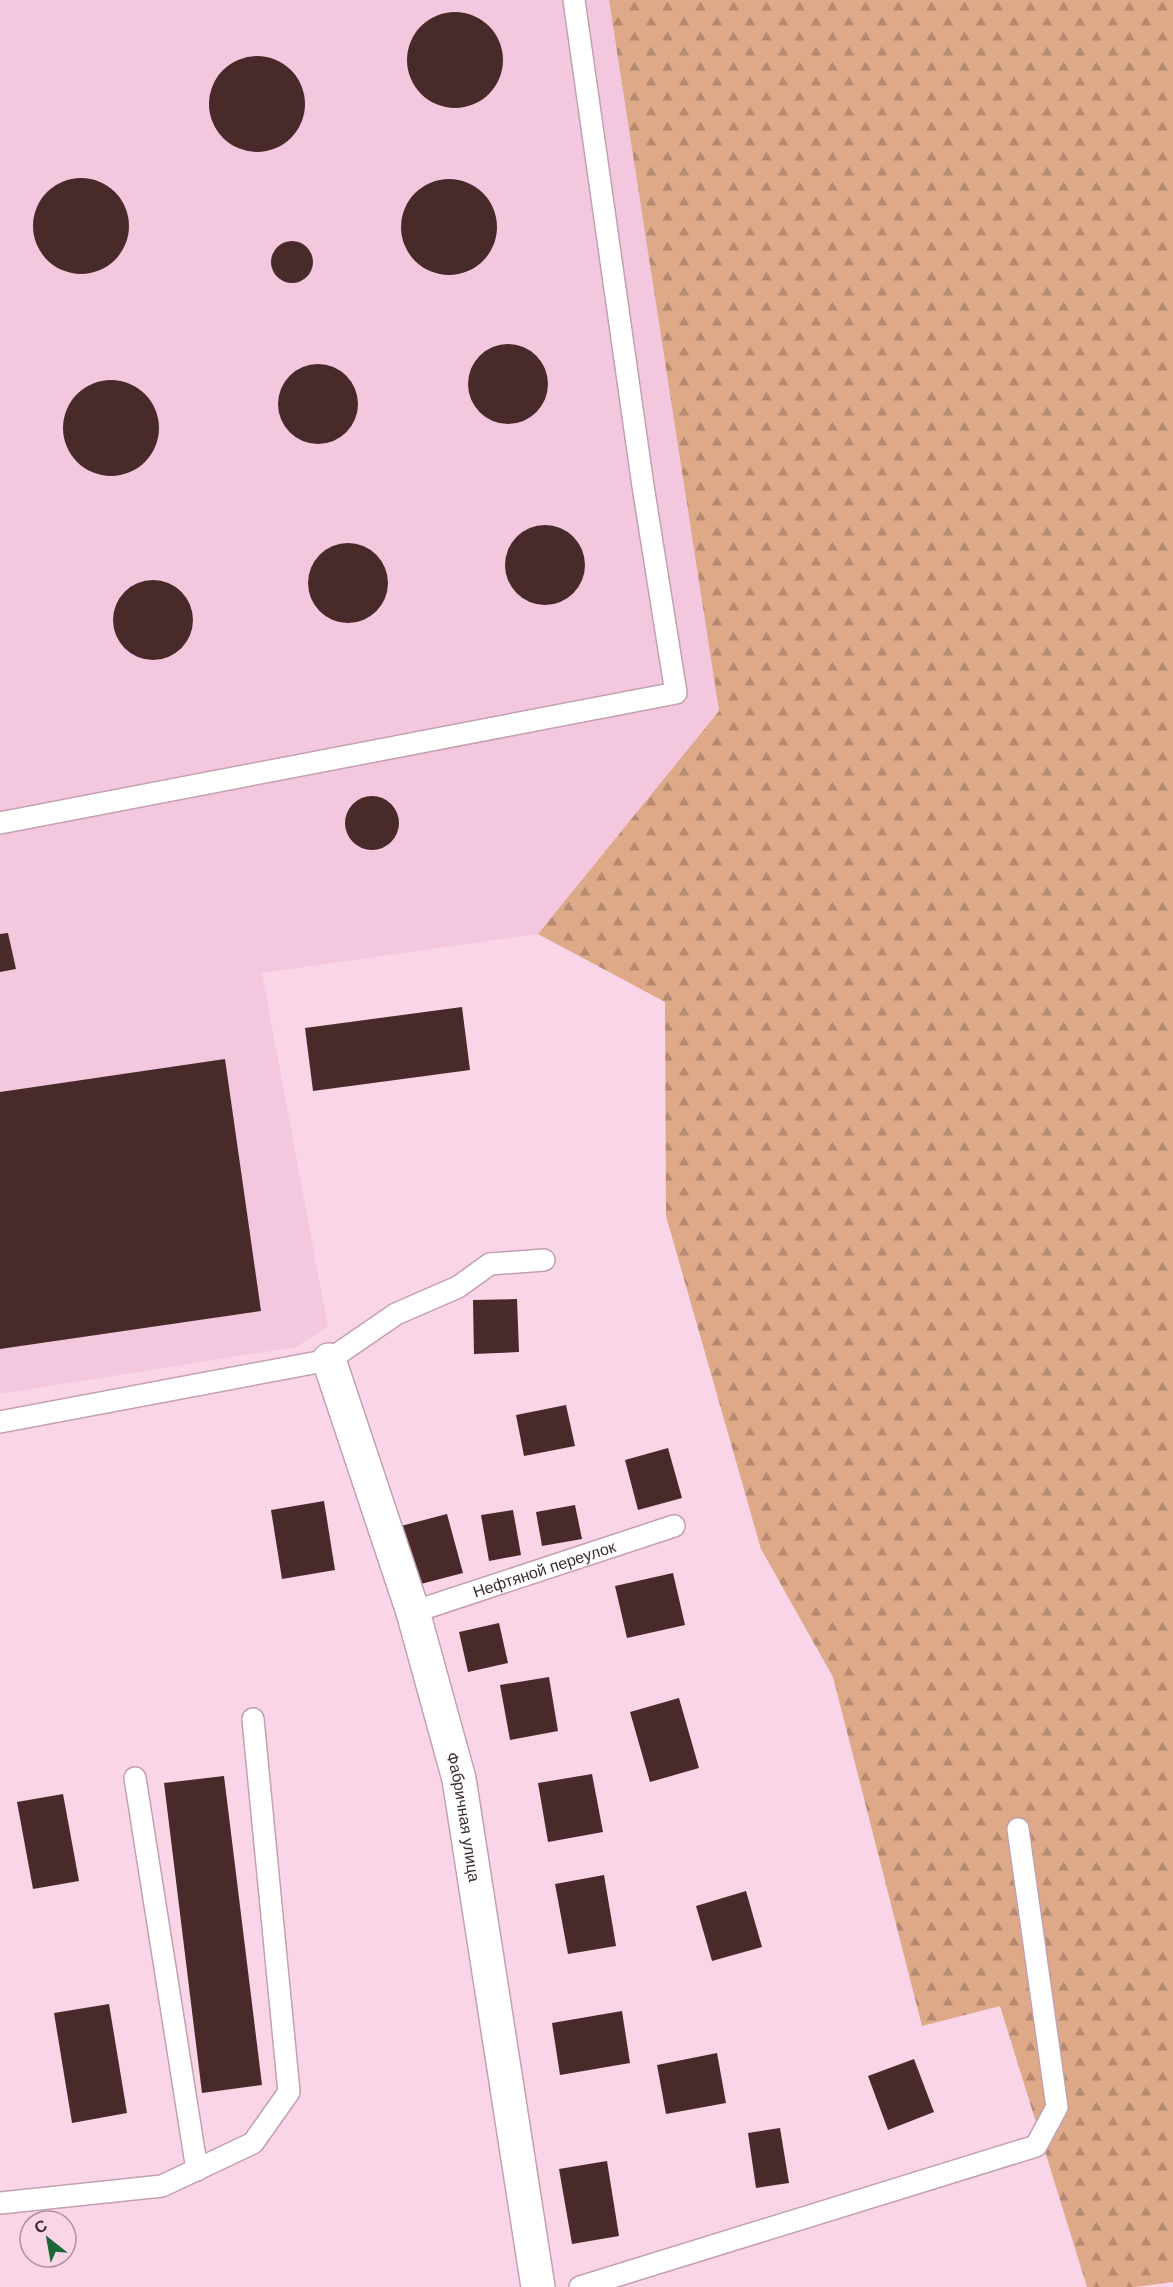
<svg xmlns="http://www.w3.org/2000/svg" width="1173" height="2287" viewBox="0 0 1173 2287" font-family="Helvetica,sans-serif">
<defs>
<pattern id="forest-firs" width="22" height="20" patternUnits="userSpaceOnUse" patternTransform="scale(1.5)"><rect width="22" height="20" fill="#dea989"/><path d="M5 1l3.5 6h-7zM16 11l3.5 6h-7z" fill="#b58a71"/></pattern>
</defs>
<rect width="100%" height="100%" fill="#fad5e7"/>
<!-- built -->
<path fill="#f3c8de" d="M 0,0 L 609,0 L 719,711 L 538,934 L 262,973 L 328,1327 L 296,1347 L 0,1394 Z"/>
<!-- forest -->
<path fill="url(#forest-firs)" d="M 609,0 L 1173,0 L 1173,2282 L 1135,2287 L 1087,2287 L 1000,2006 L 922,2026 L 833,1677 L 761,1549 L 666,1216 L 665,1002 L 538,934 L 719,711 Z"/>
<!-- building -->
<path fill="#492a2a" d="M407 60a48 48 0 1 1 96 0a48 48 0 1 1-96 0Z
M209 104a48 48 0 1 1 96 0a48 48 0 1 1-96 0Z
M33 226a48 48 0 1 1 96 0a48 48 0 1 1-96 0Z
M401 227a48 48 0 1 1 96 0a48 48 0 1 1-96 0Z
M271 262a21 21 0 1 1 42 0a21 21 0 1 1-42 0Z
M468 384a40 40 0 1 1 80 0a40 40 0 1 1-80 0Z
M278 404a40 40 0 1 1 80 0a40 40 0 1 1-80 0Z
M63 428a48 48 0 1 1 96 0a48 48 0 1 1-96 0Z
M505 565a40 40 0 1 1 80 0a40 40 0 1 1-80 0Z
M308 583a40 40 0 1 1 80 0a40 40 0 1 1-80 0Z
M113 620a40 40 0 1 1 80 0a40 40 0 1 1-80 0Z
M345 823a27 27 0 1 1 54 0a27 27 0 1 1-54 0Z
M 8,933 L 16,969 L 0,972 L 0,934 Z
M 462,1007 L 470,1070 L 313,1091 L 305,1028 Z
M 225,1059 L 261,1311 L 0,1349 L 0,1092 Z
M 517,1299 L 519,1352 L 474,1354 L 473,1300 Z
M 566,1405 L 575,1446 L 524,1456 L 516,1415 Z
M 668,1448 L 682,1498 L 638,1510 L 625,1460 Z
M 324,1501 L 335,1570 L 282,1579 L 271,1510 Z
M 575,1505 L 582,1539 L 542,1546 L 536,1512 Z
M 513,1510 L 521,1555 L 489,1561 L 481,1515 Z
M 447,1514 L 463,1573 L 417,1585 L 401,1526 Z
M 673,1573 L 685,1625 L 627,1638 L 615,1586 Z
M 499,1623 L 508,1663 L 468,1672 L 459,1632 Z
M 549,1677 L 558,1731 L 510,1740 L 500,1685 Z
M 679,1698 L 699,1768 L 650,1782 L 630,1712 Z
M 592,1774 L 603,1832 L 548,1842 L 538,1783 Z
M 224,1776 L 262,2085 L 202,2093 L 164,1783 Z
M 63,1794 L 79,1881 L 33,1889 L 17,1802 Z
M 604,1875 L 616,1946 L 568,1954 L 555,1884 Z
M 746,1891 L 762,1947 L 712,1961 L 696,1906 Z
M 109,2004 L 127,2113 L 72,2123 L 54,2013 Z
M 622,2011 L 630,2063 L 560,2075 L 552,2023 Z
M 717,2053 L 726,2103 L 666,2114 L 657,2065 Z
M 914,2059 L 934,2112 L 888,2130 L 868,2076 Z
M 780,2128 L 789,2183 L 756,2188 L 748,2133 Z
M 607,2161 L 619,2236 L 572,2244 L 559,2169 Z"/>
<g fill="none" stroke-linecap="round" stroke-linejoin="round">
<defs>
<g id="lane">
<path d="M 0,823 L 676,693 L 643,486 L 574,0"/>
<path d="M 0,1422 L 329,1360 L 396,1314 L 458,1287 L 490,1264 L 544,1260"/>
<path id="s1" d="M 413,1612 L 674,1526"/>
<path d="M 135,1778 L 197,2170"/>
<path d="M 0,2203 L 162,2186 L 253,2143 L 289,2092 L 253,1719"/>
<path d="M 580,2287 L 1036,2146 L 1057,2107 L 1018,1829"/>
</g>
<g id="street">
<path id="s2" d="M 329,1360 L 413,1612 L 459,1779 L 538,2287"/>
</g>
</defs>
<!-- lane casing -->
<use href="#lane" stroke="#c3a0b1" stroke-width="24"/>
<!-- street casing -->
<use href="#street" stroke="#c3a0b1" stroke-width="36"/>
<!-- lane -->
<use href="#lane" stroke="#fff" stroke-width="21"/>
<!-- street -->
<use href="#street" stroke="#fff" stroke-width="33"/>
</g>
<g text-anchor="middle" stroke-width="6" stroke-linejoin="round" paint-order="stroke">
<!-- street labels -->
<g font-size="16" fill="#3b2d34" stroke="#fad5e7">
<text dy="6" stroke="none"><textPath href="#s1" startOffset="138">Нефтяной переулок</textPath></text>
<text dy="6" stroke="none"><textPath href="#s2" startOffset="477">Фабричная улица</textPath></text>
</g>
</g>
<!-- north arrow -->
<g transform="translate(48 2239) rotate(329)"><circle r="28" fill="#fad5e7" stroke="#ae929f" stroke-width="1.5"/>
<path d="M0-4.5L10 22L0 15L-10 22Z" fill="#1b6736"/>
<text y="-9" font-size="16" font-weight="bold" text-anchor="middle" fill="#3b2d34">С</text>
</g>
</svg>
